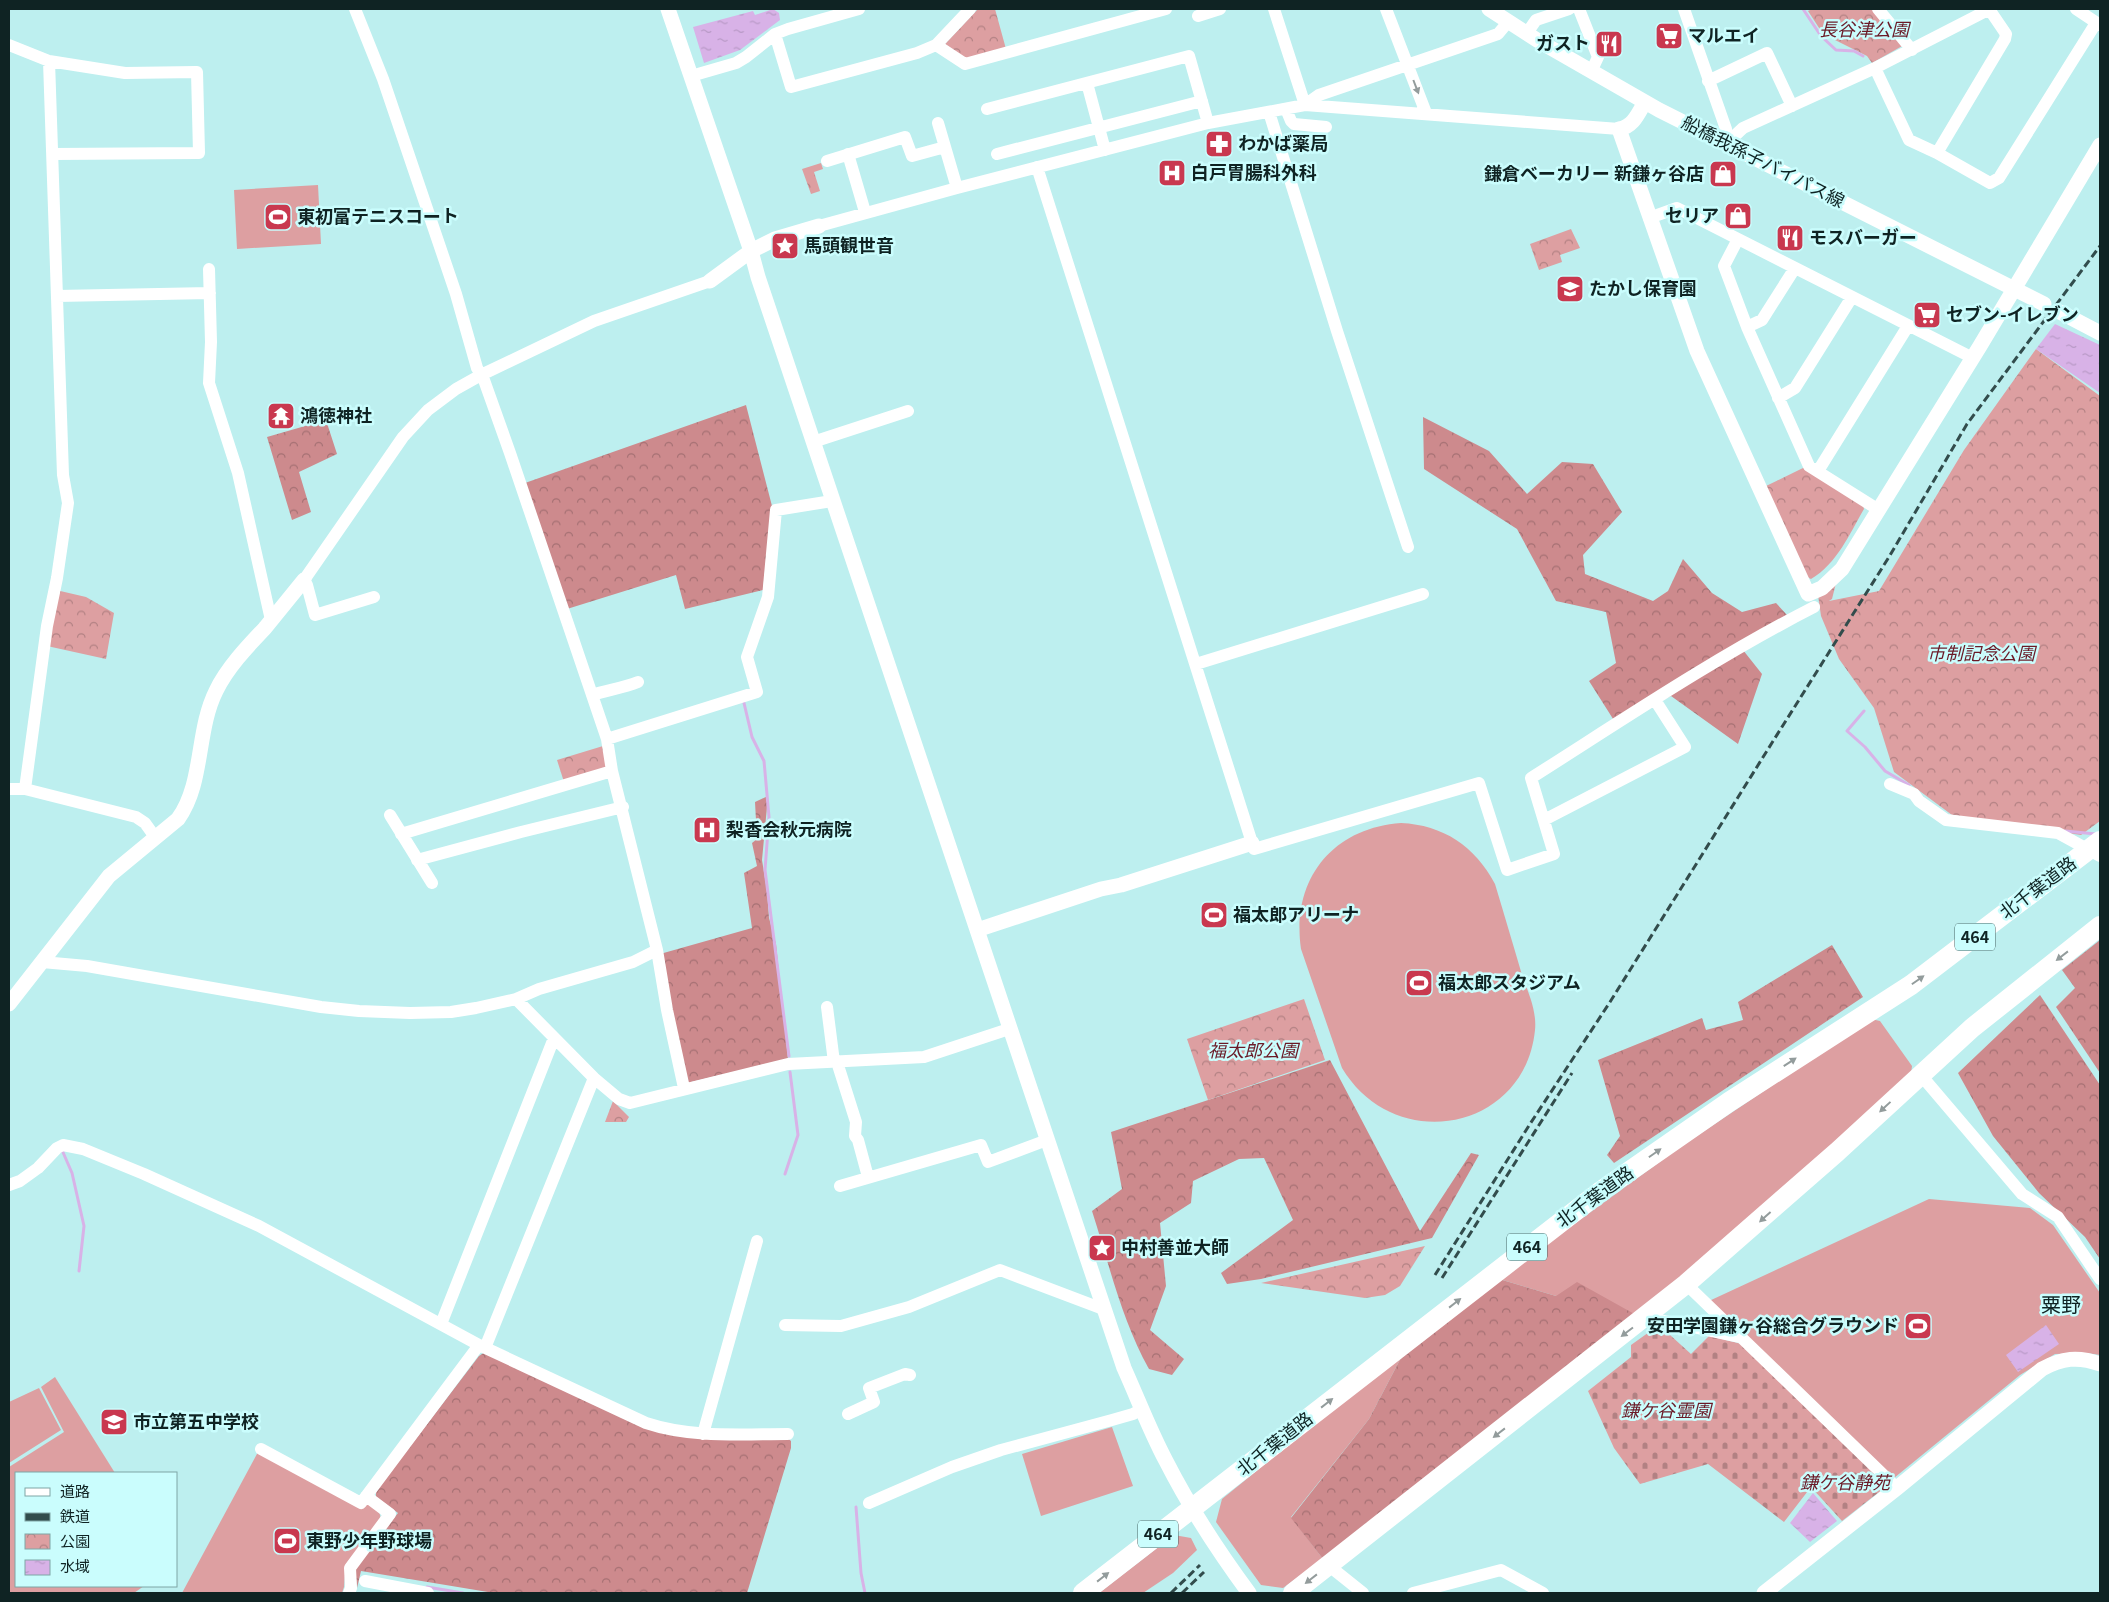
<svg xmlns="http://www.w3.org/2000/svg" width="2109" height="1602" viewBox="0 0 2109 1602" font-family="Georgia,'Noto Sans JP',serif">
<defs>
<pattern id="forest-crowns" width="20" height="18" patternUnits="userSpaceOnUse" patternTransform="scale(1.25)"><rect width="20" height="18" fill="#cd8a8d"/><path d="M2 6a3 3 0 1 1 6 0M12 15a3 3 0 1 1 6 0" fill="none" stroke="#a57073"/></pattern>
<pattern id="cemetery-stones" width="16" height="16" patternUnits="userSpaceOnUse" patternTransform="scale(1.25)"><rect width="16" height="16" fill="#dd9fa1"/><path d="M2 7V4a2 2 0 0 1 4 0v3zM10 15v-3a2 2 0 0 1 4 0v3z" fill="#b28183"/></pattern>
<pattern id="park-crowns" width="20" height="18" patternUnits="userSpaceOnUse" patternTransform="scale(1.25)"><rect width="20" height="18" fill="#dd9fa1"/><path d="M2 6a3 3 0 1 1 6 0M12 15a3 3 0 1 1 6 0" fill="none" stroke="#b28183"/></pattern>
<pattern id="water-ripples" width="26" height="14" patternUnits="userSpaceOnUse" patternTransform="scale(1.25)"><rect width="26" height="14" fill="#d8b2e7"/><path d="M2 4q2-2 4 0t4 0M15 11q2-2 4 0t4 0" fill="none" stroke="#b899c6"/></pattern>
</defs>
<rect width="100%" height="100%" fill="#bdefef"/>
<!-- green -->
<path fill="#dd9fa1" d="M 318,185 L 321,244 L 237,249 L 234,190 Z
M 1401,823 C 1443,825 1475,846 1495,884 C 1504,914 1513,944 1522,975 C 1528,992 1537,1011 1535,1030 C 1525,1131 1395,1156 1342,1068 L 1301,949 C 1291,880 1332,828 1401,823 Z
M 1871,1019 L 1880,1021 L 1912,1066 L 1911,1074 L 1638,1316 L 1556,1296 L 1499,1279 L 1676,1150 Z
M 1929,1199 L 2030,1208 L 2053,1225 L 2100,1293 L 2100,1355 L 2087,1353 L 2055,1354 L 2020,1375 L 1894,1478 L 1709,1301 Z
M 1404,1352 L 1369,1419 L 1291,1517 L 1323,1559 L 1283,1588 L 1261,1585 L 1216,1522 L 1222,1499 Z
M 55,1377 L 115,1473 L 16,1473 L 16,1586 L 144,1586 L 134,1593 L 9,1593 L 9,1467 L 64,1432 L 41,1387 Z
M 39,1388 L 61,1430 L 9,1463 L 9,1402 Z
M 1112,1427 L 1133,1486 L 1041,1516 L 1022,1454 Z
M 258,1452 L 364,1505 L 370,1504 L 379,1511 L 381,1519 L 346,1564 L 344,1587 L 342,1593 L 182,1593 Z
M 1174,1535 L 1191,1538 L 1197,1550 L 1173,1573 L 1143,1593 L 1099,1593 Z"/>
<!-- forest -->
<path fill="url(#forest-crowns)" d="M 746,405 L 772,506 L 763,590 L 685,609 L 676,575 L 567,609 L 525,483 Z
M 1423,417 L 1489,451 L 1527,494 L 1562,462 L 1593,464 L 1622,512 L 1583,555 L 1585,574 L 1653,601 L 1668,591 L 1683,559 L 1712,593 L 1742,612 L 1776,603 L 1787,615 L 1739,645 L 1762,674 L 1738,744 L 1671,696 L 1615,722 L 1589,681 L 1616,663 L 1606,612 L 1556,601 L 1517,529 L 1424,469 Z
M 326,420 L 337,454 L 299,472 L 311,512 L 292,520 L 267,437 Z
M 768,796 L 762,860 L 767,891 L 769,918 L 776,944 L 788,1059 L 687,1083 L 660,954 L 752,928 L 744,873 L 757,866 L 752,843 L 757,839 L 755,802 Z
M 2100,940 L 2100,1073 L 2056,1007 L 2075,988 L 2062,970 Z
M 1832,945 L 1863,997 L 1614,1163 L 1607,1155 L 1620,1136 L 1598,1060 L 1702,1018 L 1706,1030 L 1743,1020 L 1738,1002 Z
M 2040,995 L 2100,1085 L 2100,1259 L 2085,1237 L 2039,1193 L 1993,1136 L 1958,1073 Z
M 1330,1060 L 1420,1231 L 1471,1153 L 1479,1155 L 1432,1238 L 1261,1279 L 1227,1284 L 1221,1273 L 1293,1220 L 1264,1158 L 1239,1159 L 1193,1181 L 1191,1203 L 1160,1223 L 1166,1286 L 1150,1330 L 1184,1359 L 1172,1375 L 1149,1369 C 1122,1321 1109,1264 1092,1211 L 1122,1189 L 1111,1132 Z
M 1499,1279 L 1556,1296 L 1577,1282 L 1638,1316 L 1323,1559 L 1291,1518 L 1369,1419 L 1404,1352 Z
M 485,1352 L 668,1433 L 786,1437 L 791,1441 L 791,1448 L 747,1593 L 494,1593 L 361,1571 L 357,1588 L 355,1568 L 398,1513 L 376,1497 L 376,1491 L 479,1356 Z"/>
<!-- cemetery -->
<path fill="url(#cemetery-stones)" d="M 1659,1325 L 1691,1354 L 1709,1336 L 1742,1344 L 1888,1485 L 1842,1521 L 1811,1487 L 1784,1522 L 1708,1464 L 1640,1484 L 1614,1448 L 1588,1391 L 1631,1357 L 1631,1345 Z"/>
<!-- park -->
<path fill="url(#park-crowns)" d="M 978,9 L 995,9 L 1006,49 L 970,59 L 962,57 L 945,44 Z
M 1812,9 L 1874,9 L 1904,45 L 1872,63 L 1867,56 L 1823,34 L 1808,11 Z
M 821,163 L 823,169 L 814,172 L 820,191 L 811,194 L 802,169 Z
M 1571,229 L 1580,248 L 1560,255 L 1562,262 L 1539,270 L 1530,244 Z
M 2036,349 L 2100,396 L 2100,821 L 2081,835 L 1952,815 L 1894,772 L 1874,708 L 1839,659 L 1821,616 L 1818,595 L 1836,583 L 1832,599 L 1829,601 L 1879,591 L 1964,450 Z
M 1805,467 L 1863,505 L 1864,509 C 1850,533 1837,564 1811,579 L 1807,577 L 1766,486 Z
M 56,590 L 86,597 L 114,613 L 106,659 L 47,646 Z
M 603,746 L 608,764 L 604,770 L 564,782 L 557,760 Z
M 1304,999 L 1325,1060 L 1208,1100 L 1187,1039 Z
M 613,1101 L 629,1117 L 626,1122 L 605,1122 Z
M 1425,1246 L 1400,1286 L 1385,1295 L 1365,1298 L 1261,1283 Z"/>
<!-- water -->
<path fill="url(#water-ripples)" d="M 773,9 L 779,13 L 780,20 L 740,50 L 704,63 L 693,27 L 753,11 L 755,15 Z
M 2055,324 L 2100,345 L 2100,393 L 2036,349 Z
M 2046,1325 L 2059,1344 L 2018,1372 L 2006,1355 Z
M 1813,1493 L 1837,1521 L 1810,1542 L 1790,1523 Z"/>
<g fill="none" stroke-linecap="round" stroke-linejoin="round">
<!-- stream -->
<path stroke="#d8b2e7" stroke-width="3" d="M 1803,9 L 1821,36 L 1836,50 L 1854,51 L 1863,56
M 744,703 L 752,737 L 764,761 L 769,817 L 765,870 L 789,1056
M 1864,711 L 1847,731 L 1865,747 L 1885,771 L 1909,785
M 2065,831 L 2096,834
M 62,1150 L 72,1173 L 84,1226 L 79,1271
M 785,1174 L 798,1135 L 790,1072
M 856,1507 L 861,1573 L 865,1593
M 427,1587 L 463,1593"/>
<!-- minor -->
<path stroke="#fff" stroke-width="12" d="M 355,9 L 383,79 L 456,294 L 477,368 L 484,380 L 510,453 L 607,739 L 612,771 L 657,950 L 667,1010 L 684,1088
M 1274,9 L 1305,105 L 1319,95 L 1498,34 L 1508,22
M 1386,9 L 1426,113
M 1579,9 L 1598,57 L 1591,72
M 1684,9 L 1726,129 L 1727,143
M 1878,9 L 1912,50
M 1989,9 L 2006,34 L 2005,39 L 1937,153 L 1990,183 L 1999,178 L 2096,23
M 2076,9 L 2100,25
M 1198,16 L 1220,9
M 1527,33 L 1536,20 L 1569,9
M 775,34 L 791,87 L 917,53 L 936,45 L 965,64 L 1166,9
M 9,45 L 49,61 L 125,73 L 197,72 L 199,153 L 53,154
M 936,45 L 970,9
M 1875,68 L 1909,140 L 1937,153
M 691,76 L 736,63 L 746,57 L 775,34 L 788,29 L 859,9
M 1708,81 L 1767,53 L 1792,106
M 1087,83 L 1105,150
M 987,109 L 1189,56 L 1208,123
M 1286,109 L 1291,121 L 1294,124 L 1326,127
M 1269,112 L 1337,331 L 1408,547
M 938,123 L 957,188
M 1727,143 L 1743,128 L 1875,68 L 1990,9
M 848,154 L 865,212
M 997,154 L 1202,101
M 827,161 L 905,137 L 912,156 L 945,147
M 1037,167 L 1254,849 L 1479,783 L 1507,870 L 1554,854 L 1531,778 C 1624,719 1716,657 1814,607
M 1649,218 L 1677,208 L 1973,358
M 819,226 L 957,188 L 1208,123 L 1305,105 L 1619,129
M 1738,239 L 1724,266 L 1747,327 L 1809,466 L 1879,510
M 209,269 L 211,342 L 209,383 L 238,473 L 271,620
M 57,296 L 210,293
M 1747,327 L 1762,320 L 1795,268
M 1778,398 L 1795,388 L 1852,297
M 813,442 L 908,411
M 1818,471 L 1908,326
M 374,597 L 315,615 L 307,585 L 304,580 L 403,437 L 428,410 L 456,389 L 481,375 L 594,321 L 710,281
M 1196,664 L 1423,594
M 592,695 C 608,690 623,688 638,682
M 607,739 L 757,692 L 747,657 L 768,597 L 776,510 L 832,501
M 1890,784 L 1914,794 L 1919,801 L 1946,820 L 2058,833 L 2100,856
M 9,789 L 25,789 L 136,817 L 145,823 L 155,837
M 25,789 L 47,626 L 57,578 L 68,503 L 63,475 L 49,61
M 390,815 L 432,883
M 1544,820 L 1685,747 L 1655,700
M 401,834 L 612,771
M 417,860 L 521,832 L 623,807
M 42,962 L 87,966 L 321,1007 L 359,1011 L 410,1013 L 451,1012 L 476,1008 L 516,999 L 539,989 L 633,962 L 657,950
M 516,999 L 594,1078 L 619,1099 L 630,1103 L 788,1064 L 924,1057 L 1009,1029
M 827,1007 L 834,1062
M 837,1062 L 856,1122 L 855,1136 L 858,1140 L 868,1177
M 1920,1074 L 2022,1194 L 2058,1217 L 2100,1279
M 9,1185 L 20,1181 L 38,1168 L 57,1148 L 63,1145 L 83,1149 L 144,1174 L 259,1226 L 479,1345 L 646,1423 C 691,1438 740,1434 788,1434
M 840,1186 L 981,1145 L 988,1162 L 1047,1140
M 1686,1284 L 1897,1488
M 1646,1317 L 1739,1337
M 441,1324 L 554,1038
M 785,1325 L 841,1326 L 909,1307 L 1000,1270 L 1103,1309
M 485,1348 L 594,1078
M 848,1414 L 874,1402 L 869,1388 L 905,1374 L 910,1375
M 703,1434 L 757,1241
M 261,1449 L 361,1503 L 479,1345
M 869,1503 L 952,1467 L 1001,1450 L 1112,1420 L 1133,1414 L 1142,1409
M 1328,1565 L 1363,1593
M 365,1581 L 428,1593
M 349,1593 L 351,1588 L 350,1568 L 390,1514 L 366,1496
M 1413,1593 L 1501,1570 L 1543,1593"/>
<!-- tertiary -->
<path stroke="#fff" stroke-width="15" d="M 668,9 L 751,251 L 758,277 L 1124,1368 C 1138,1399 1150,1431 1166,1461 C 1190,1508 1218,1551 1249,1593
M 1489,9 L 1537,40 L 1659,110 L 2044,304
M 1645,102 C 1638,114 1633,127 1619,129 L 1697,351 L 1808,594 L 1822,588 L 1842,569 L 1980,346 L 2100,145
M 710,281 L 751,251 L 775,239 L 819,226
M 2060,312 L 2100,333
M 977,930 L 1101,889 L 1121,885 L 1252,843
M 9,1004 L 109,876 L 178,819 C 204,783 196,731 216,691 C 227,668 247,647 265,628 C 278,612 291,596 304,580
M 1764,1593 L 1897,1488 L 2042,1369 C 2062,1358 2078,1356 2100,1364"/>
<!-- trunk -->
<path stroke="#fff" stroke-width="20" d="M 1083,1593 L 1601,1191 L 1729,1102 L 1911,985 L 2100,841
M 1293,1593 L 1686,1284 L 1837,1152 L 1972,1028 L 2100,926"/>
<!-- rail -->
<path stroke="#324c4c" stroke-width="3" stroke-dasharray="8 4" stroke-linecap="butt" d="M 1435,1275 L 1530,1124 L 1610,1002 L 1775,738 L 1889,557 L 1967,424 L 2100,246
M 1442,1278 L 1572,1073
M 1171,1593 L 1200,1565
M 1182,1593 L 1204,1572"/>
</g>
<!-- one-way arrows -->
<defs><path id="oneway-solid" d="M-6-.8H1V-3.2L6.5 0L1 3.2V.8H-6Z" transform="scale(1.25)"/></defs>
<g fill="#939c9c">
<use href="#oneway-solid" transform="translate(1416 87) rotate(69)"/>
<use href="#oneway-solid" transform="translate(2062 956) rotate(142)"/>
<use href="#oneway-solid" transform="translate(1918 980) rotate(-35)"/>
<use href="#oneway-solid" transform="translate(1790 1062) rotate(-33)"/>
<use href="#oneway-solid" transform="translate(1885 1107) rotate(137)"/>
<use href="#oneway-solid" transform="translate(1655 1153) rotate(-35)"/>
<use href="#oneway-solid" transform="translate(1765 1217) rotate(138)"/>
<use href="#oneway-solid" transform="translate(1455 1303) rotate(-38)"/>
<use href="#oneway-solid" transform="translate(1627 1332) rotate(143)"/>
<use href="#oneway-solid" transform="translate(1327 1403) rotate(-38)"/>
<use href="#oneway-solid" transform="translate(1499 1433) rotate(142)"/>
<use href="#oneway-solid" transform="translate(1103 1577) rotate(-38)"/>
<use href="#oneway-solid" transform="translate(1311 1579) rotate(142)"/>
</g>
<!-- icons -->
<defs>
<symbol id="supermarket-square" viewBox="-11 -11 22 22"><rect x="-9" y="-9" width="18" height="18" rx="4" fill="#c9384f" stroke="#cafdfd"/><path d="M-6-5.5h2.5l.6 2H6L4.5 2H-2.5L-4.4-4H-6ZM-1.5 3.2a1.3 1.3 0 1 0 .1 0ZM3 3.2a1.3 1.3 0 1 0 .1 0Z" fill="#fff"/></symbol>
<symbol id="restaurant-square" viewBox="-11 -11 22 22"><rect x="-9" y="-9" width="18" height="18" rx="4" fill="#c9384f" stroke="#cafdfd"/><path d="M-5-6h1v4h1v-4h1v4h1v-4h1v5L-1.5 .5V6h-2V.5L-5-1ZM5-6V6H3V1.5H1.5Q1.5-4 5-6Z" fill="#fff"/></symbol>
<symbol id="pharmacy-square" viewBox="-11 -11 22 22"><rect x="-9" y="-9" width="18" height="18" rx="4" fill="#c9384f" stroke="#cafdfd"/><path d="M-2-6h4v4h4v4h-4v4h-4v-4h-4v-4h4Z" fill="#fff"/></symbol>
<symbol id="hospital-square" viewBox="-11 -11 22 22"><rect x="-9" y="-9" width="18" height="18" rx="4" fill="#c9384f" stroke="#cafdfd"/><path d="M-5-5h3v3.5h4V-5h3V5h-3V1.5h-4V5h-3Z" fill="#fff"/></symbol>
<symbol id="shop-square" viewBox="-11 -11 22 22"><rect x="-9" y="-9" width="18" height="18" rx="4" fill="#c9384f" stroke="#cafdfd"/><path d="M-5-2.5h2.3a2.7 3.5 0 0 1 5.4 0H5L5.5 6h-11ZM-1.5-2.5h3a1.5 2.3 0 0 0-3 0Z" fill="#fff"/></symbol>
<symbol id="stadium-square" viewBox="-11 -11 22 22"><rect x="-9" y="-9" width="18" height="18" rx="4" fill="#c9384f" stroke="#cafdfd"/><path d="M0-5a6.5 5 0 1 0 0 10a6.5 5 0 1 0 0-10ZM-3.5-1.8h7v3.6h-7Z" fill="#fff"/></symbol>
<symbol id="sight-square" viewBox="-11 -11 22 22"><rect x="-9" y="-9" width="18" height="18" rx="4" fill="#c9384f" stroke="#cafdfd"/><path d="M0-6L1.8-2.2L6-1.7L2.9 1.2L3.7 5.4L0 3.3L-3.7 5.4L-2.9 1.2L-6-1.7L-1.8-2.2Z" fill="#fff"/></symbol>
<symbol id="school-square" viewBox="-11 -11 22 22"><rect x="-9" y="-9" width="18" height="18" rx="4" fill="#c9384f" stroke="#cafdfd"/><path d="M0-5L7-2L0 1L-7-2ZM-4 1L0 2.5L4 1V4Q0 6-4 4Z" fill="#fff"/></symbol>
<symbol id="temple-square" viewBox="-11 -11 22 22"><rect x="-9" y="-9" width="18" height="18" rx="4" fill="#c9384f" stroke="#cafdfd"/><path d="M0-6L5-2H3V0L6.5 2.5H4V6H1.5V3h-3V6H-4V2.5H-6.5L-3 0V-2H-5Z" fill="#fff"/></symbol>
</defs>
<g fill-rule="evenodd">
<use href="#supermarket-square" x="1653" y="20" width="32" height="32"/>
<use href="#restaurant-square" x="1593" y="28" width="32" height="32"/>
<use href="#pharmacy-square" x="1203" y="128" width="32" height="32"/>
<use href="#hospital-square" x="1156" y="157" width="32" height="32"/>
<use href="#shop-square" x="1707" y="158" width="32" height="32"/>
<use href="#shop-square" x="1722" y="200" width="32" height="32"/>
<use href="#stadium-square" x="262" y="201" width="32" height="32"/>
<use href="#restaurant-square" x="1774" y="222" width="32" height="32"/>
<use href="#sight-square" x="769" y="230" width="32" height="32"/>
<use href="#school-square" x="1554" y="273" width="32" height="32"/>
<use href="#supermarket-square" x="1911" y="299" width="32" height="32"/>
<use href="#temple-square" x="265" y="400" width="32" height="32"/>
<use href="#hospital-square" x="691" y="814" width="32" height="32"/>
<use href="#stadium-square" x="1198" y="899" width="32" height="32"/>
<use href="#stadium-square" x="1403" y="967" width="32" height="32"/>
<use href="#sight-square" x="1086" y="1232" width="32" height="32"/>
<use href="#stadium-square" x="1902" y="1310" width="32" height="32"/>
<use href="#school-square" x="98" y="1406" width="32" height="32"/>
<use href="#stadium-square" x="271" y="1525" width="32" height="32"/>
</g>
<g text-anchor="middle" stroke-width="5" stroke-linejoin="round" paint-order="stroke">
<!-- shield labels -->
<g fill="#cafdfd" stroke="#476464" stroke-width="1">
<rect x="1955" y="923.5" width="40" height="27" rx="4"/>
<rect x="1507" y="1233.5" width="40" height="27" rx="4"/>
<rect x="1138" y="1520.5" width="40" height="27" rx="4"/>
</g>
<g font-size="16" font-weight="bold" fill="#0f2323">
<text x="1975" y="943">464</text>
<text x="1527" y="1253">464</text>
<text x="1158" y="1540">464</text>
</g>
<!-- park labels -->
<g font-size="18" font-style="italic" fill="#6b1a27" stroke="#cafdfd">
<text x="1864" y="36">長谷津公園</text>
<text x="1981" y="660">市制記念公園</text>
<text x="1253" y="1057">福太郎公園</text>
<text x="1666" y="1417">鎌ケ谷霊園</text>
<text x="1845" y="1489">鎌ケ谷静苑</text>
</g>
<!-- poi labels -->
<g font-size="18" font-weight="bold" fill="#0f2323" stroke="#cafdfd" text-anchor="start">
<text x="1688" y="42">マルエイ</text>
<text x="1590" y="50" text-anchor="end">ガスト</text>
<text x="1238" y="150">わかば薬局</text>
<text x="1191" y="179">白戸胃腸科外科</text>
<text x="1704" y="180" text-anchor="end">鎌倉ベーカリー 新鎌ヶ谷店</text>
<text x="1719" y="222" text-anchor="end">セリア</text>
<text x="297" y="223">東初富テニスコート</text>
<text x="1809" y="244">モスバーガー</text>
<text x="804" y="252">馬頭観世音</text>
<text x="1589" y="295">たかし保育園</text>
<text x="1946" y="321">セブン-イレブン</text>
<text x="300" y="422">鴻徳神社</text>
<text x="726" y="836">梨香会秋元病院</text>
<text x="1233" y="921">福太郎アリーナ</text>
<text x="1438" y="989">福太郎スタジアム</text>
<text x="1121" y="1254">中村善並大師</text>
<text x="1899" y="1332" text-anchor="end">安田学園鎌ヶ谷総合グラウンド</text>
<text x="133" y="1428">市立第五中学校</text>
<text x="306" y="1547">東野少年野球場</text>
</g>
<!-- street labels -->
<g font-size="18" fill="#0f2323" stroke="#cafdfd">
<text transform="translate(1763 162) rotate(27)" y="6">船橋我孫子バイパス線</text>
<text transform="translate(2038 888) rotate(-37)" y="6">北千葉道路</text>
<text transform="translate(1595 1197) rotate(-36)" y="6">北千葉道路</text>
<text transform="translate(1275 1444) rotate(-38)" y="6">北千葉道路</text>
</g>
<!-- quarter labels -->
<g font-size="20" fill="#0f2323" stroke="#cafdfd">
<text x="2061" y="1312">粟野</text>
</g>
</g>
<!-- border -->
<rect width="2109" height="1602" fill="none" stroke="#0f2323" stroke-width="20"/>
<!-- legend -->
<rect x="15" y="1472" width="162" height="115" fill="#cafdfd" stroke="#7fa6a6"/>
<rect x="25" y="1488" width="25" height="8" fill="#ffffff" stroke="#7fa6a6"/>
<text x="60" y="1497" font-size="15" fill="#0f2323">道路</text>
<rect x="25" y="1513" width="25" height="8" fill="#324c4c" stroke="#7fa6a6"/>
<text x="60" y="1522" font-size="15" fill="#0f2323">鉄道</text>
<rect x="25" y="1534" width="25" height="15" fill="url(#park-crowns)" stroke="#7fa6a6"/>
<text x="60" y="1547" font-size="15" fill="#0f2323">公園</text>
<rect x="25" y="1560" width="25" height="15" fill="url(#water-ripples)" stroke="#7fa6a6"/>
<text x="60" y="1572" font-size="15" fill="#0f2323">水域</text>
</svg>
